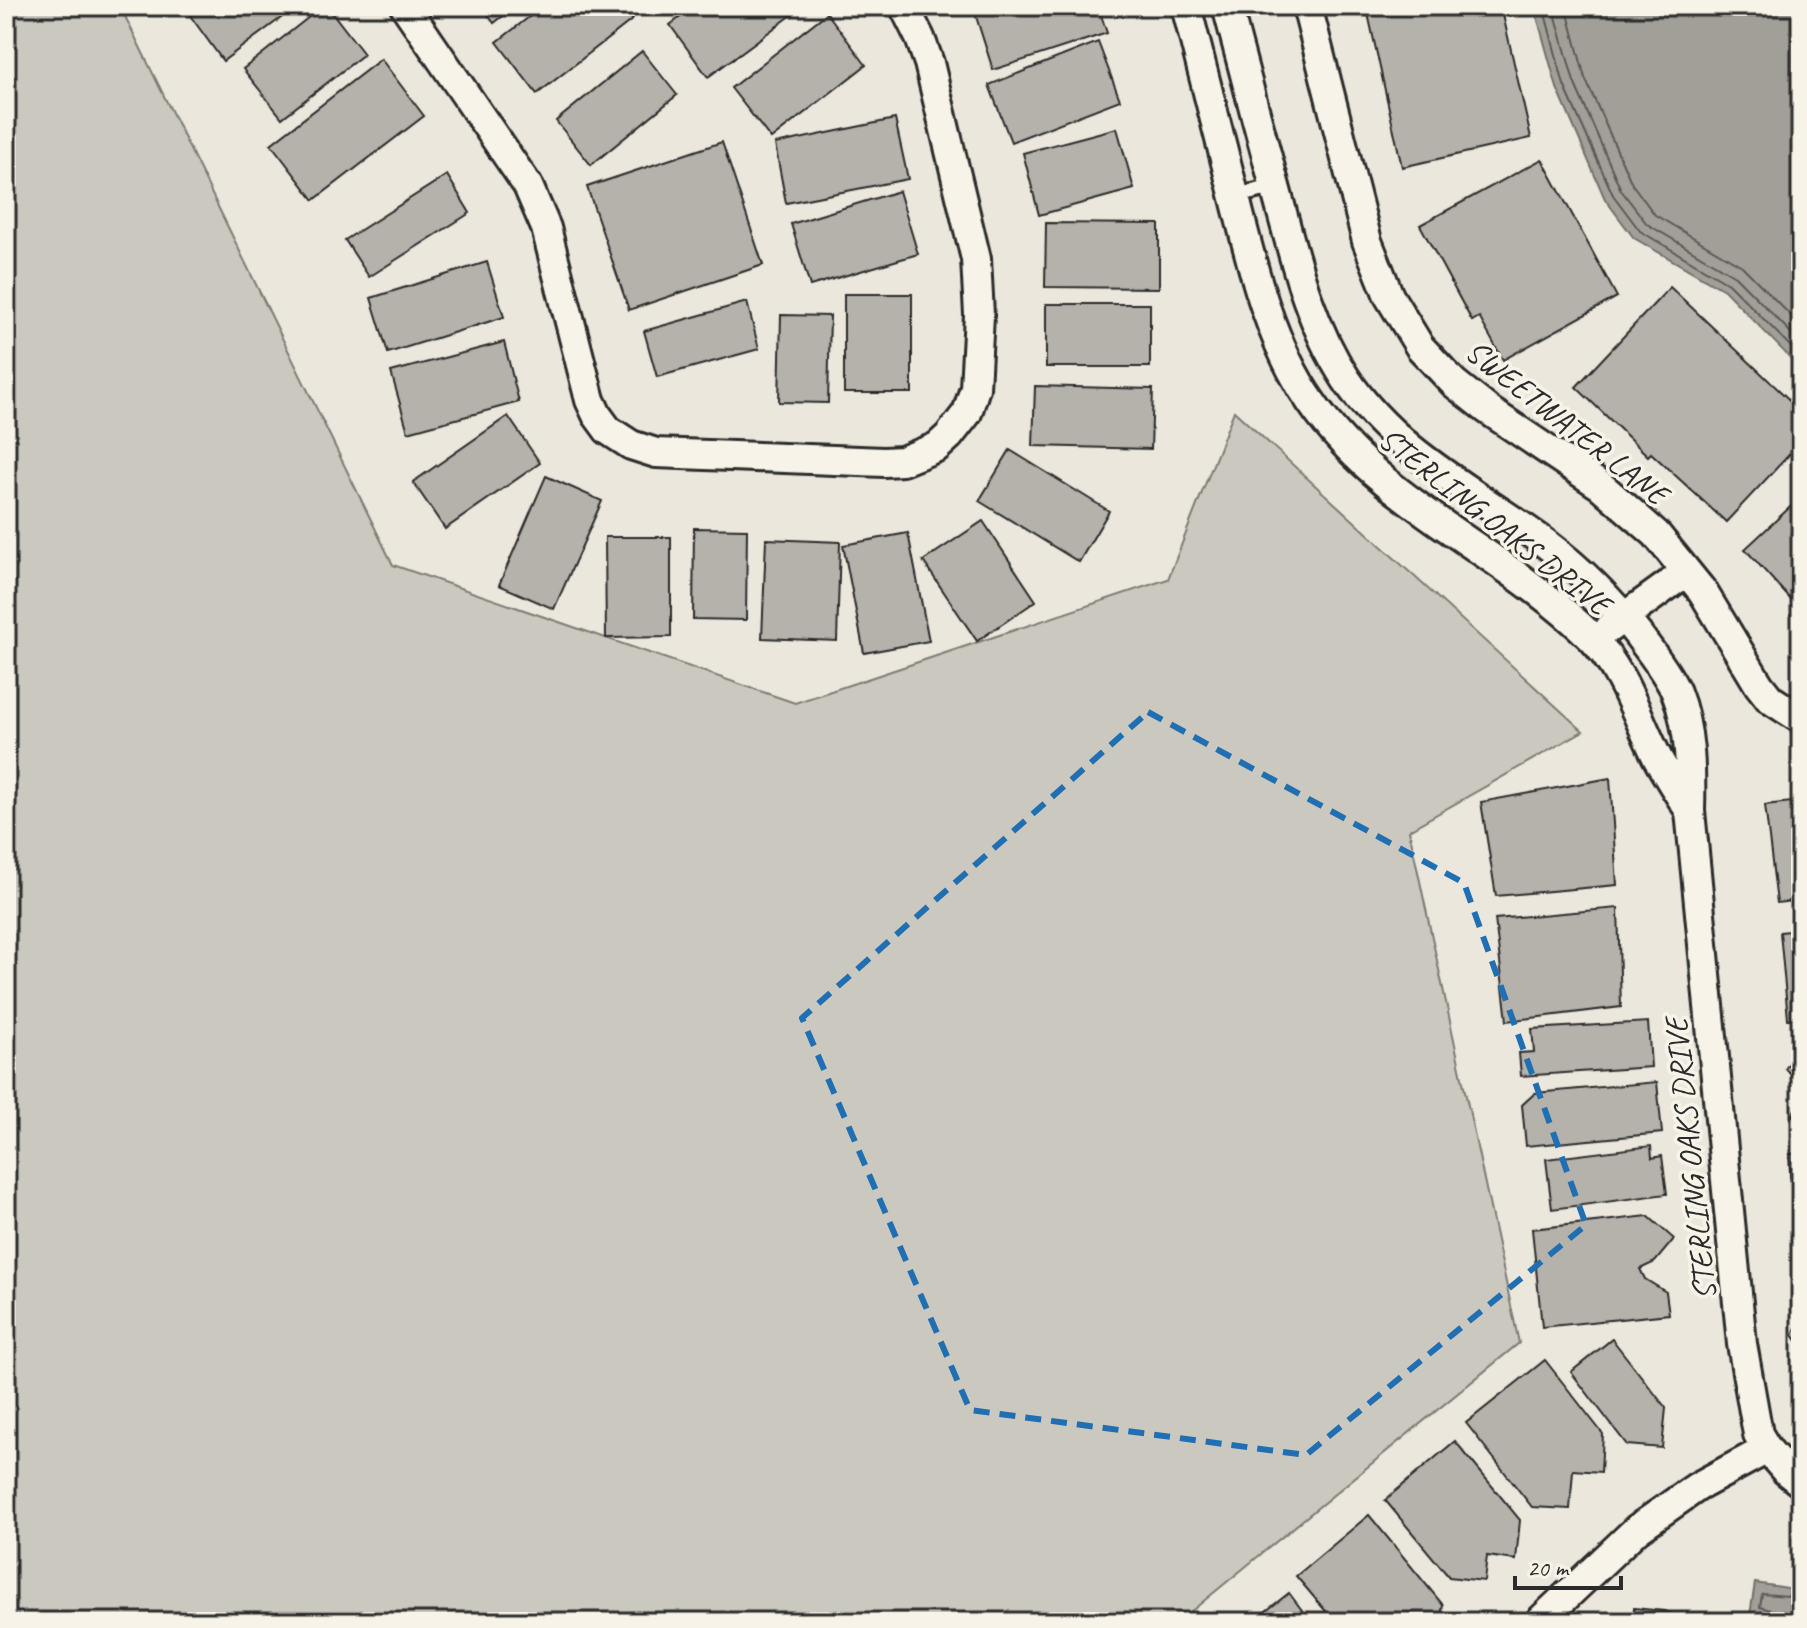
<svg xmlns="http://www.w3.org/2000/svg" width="1807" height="1628" font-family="Caveat,sans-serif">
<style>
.green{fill:#cbc8bf;stroke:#7b7a75;stroke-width:2}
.water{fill:#a29f98;stroke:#72716c;stroke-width:2}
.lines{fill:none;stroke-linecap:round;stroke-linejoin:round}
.shore{stroke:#5b5957;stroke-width:2}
.building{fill:#b5b2ab;stroke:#2b2b2b;stroke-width:2}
.service-casing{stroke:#2b2b2b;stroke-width:20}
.minor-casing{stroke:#2b2b2b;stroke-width:34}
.service{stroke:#f7f3e8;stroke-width:14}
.minor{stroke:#f7f3e8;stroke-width:28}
.marked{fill:none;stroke:#1f6fb2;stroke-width:6;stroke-dasharray:16 10;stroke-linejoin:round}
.labels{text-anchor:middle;stroke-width:7;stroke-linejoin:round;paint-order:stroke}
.street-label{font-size:32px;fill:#2b2b2b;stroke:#f7f3e8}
</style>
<rect width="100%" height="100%" fill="#ebe7dd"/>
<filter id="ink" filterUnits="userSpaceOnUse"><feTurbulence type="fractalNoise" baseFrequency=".0125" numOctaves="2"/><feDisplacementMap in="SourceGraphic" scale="16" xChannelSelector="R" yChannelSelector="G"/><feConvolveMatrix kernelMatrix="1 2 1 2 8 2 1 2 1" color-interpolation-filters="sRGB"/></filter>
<g filter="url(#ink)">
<path class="green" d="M6,6H120L393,565L795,703L1168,579L1234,411L1583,731L1409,830L1519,1343L1178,1622H6Z"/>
<g class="water">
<path d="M1534,6H1801V369L1724,290L1634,238L1605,199L1557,88Z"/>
<path d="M1755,1583L1801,1590V1622L1750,1615Z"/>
</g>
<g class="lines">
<g class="shore">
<path d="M1543,6L1564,85L1613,195L1640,231L1728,283L1801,357"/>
<path d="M1553,6L1574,82L1621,190L1647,224L1735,276L1801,343"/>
<path d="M1566,6L1585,78L1632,184L1655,215L1742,266L1801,326"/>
<path d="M1782,1622L1778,1612L1760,1607L1762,1594L1801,1597"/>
</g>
</g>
<g class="building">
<path d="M200,6H297L223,61L189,14Z"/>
<path d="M323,6H327L364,54L282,118L243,69Z"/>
<path d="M481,6H516L494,23Z"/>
<path d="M543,6H623L633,19L537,94L497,42Z"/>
<path d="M695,6H804L708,77L670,25Z"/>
<path d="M1098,6L1107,33L993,70L973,7Z"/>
<path d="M1363,6H1501L1531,138L1402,167L1367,9L1364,10Z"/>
<path d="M827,13L866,65L771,139L731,88Z"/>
<path d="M1098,42L1120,100L1011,142L989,85Z"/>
<path d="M642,51L677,95L591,165L556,121Z"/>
<path d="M381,59L424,116L314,200L271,144Z"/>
<path d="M895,119L908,179L786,203L775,144Z"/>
<path d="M1117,128L1134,189L1039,215L1023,153Z"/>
<path d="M722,142L763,265L629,310L587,187Z"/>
<path d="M1542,159L1617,297L1503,360L1479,317L1472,321L1420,225Z"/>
<path d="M447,175L470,213L369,277L345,240Z"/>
<path d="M899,191L918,254L810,286L791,224Z"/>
<path d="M1046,223L1159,224V288L1045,287Z"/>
<path d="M487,262L504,317L388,353L371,298Z"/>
<path d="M1670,287L1801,411V442L1726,522L1651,453L1648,456L1576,387Z"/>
<rect x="844" y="294" width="68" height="99"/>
<path d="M747,302L759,349L657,377L644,331Z"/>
<rect x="1046" y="304" width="104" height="63"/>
<path d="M781,315L830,316L828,403L779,402Z"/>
<path d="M504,342L519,402L408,432L391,372Z"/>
<path d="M1035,386L1153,389L1151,449L1033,446Z"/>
<path d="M508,416L540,463L445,529L413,482Z"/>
<path d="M1010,450L1109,511L1079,562L979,501Z"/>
<path d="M546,476L602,501L554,609L499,585Z"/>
<path d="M1801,497V611L1745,549Z"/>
<path d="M983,521L1036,601L977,641L923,561Z"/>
<path d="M694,528L747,529L746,620L693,619Z"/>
<path d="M908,533L929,641L864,653L843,545Z"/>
<path d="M605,537H671V637L606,638Z"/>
<path d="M766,539L840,542L837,641L762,638Z"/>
<path d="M1610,778L1617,885L1496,896L1481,802Z"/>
<path d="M1801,801V900L1777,903L1765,805Z"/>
<path d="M1618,908L1621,1007L1507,1021L1495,919Z"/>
<path d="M1801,930V1018L1788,1019L1780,932Z"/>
<path d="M1648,1022L1651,1067L1521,1076L1519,1053L1534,1052L1532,1029Z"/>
<path d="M1801,1047V1082L1785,1069Z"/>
<path d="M1657,1082L1662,1133L1526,1146L1522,1105L1535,1093Z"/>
<path d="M1801,1098V1125L1792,1115Z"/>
<path d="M1651,1146L1652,1158L1662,1156L1667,1194L1552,1209L1546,1159Z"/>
<path d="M1801,1153V1246L1794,1240L1789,1154Z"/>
<path d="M1648,1216L1674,1239L1655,1262L1640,1269L1645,1279L1666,1292L1669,1314L1542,1327L1532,1229Z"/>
<path d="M1801,1315V1346L1793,1335Z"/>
<path d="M1612,1339L1666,1408L1662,1448L1627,1445L1571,1372Z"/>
<path d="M1545,1360L1603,1434L1601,1472L1573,1470L1570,1509L1532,1507L1466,1423Z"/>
<path d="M1455,1441L1520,1520L1516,1560L1487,1556L1484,1581L1449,1577L1385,1500Z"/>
<path d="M1369,1515L1443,1605L1440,1622H1335L1296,1576Z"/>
<path d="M1289,1593L1311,1622H1252Z"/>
<path d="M1634,1608L1664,1611L1675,1615L1681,1622H1633Z"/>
</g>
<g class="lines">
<g class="service-casing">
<path id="service" d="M1235,196L1274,187"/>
</g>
<g class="minor-casing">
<g id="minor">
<path d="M405,6L528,186L546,228L590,400L597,415L608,430L631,445L656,453L884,462L902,461L937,447L949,436L967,413L975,388L979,315L976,259L929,63L920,38L904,6"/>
<path d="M1186,6C1202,69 1218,131 1234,194C1252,265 1269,341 1311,402C1382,506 1505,551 1592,638C1625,673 1637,718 1658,759C1668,777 1679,794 1690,811C1691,770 1691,730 1676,692C1667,672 1652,654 1639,636C1612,601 1581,570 1545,543C1476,492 1395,453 1346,379C1311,326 1296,265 1280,205C1262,139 1244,72 1227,6"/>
<path d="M1307,6L1367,241L1389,296L1420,347L1454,383L1488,410L1601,486L1656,534L1703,592L1759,685L1770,699L1801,719"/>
<path d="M1609,628L1686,572"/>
<path d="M1690,811L1742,1344L1758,1434L1767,1449"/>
<path d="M1539,1622L1637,1529L1697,1487L1767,1449L1785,1470L1801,1483"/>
</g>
</g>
<use href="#service" class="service"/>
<use href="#minor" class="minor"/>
</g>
</g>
<path class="marked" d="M1148,712L1464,883L1586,1225L1306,1455L970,1410L802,1018Z"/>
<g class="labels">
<g class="street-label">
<text transform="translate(1567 422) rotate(38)" y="11">SWEETWATER LANE</text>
<text transform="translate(1495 521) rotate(38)" y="11">STERLING OAKS DRIVE</text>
<text transform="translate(1690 1159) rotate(-96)" y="11">STERLING OAKS DRIVE</text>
</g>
</g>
<rect width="1807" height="1628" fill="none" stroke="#f7f3e8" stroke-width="32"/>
<rect x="16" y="16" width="1775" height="1596" fill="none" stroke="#2b2b2b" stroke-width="3" filter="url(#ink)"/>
<path d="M1515 1576v12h106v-12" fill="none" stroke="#2b2b2b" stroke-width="4"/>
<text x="1527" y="1576" font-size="24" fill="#2b2b2b" stroke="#f7f3e8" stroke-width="6" paint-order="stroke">20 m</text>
</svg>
